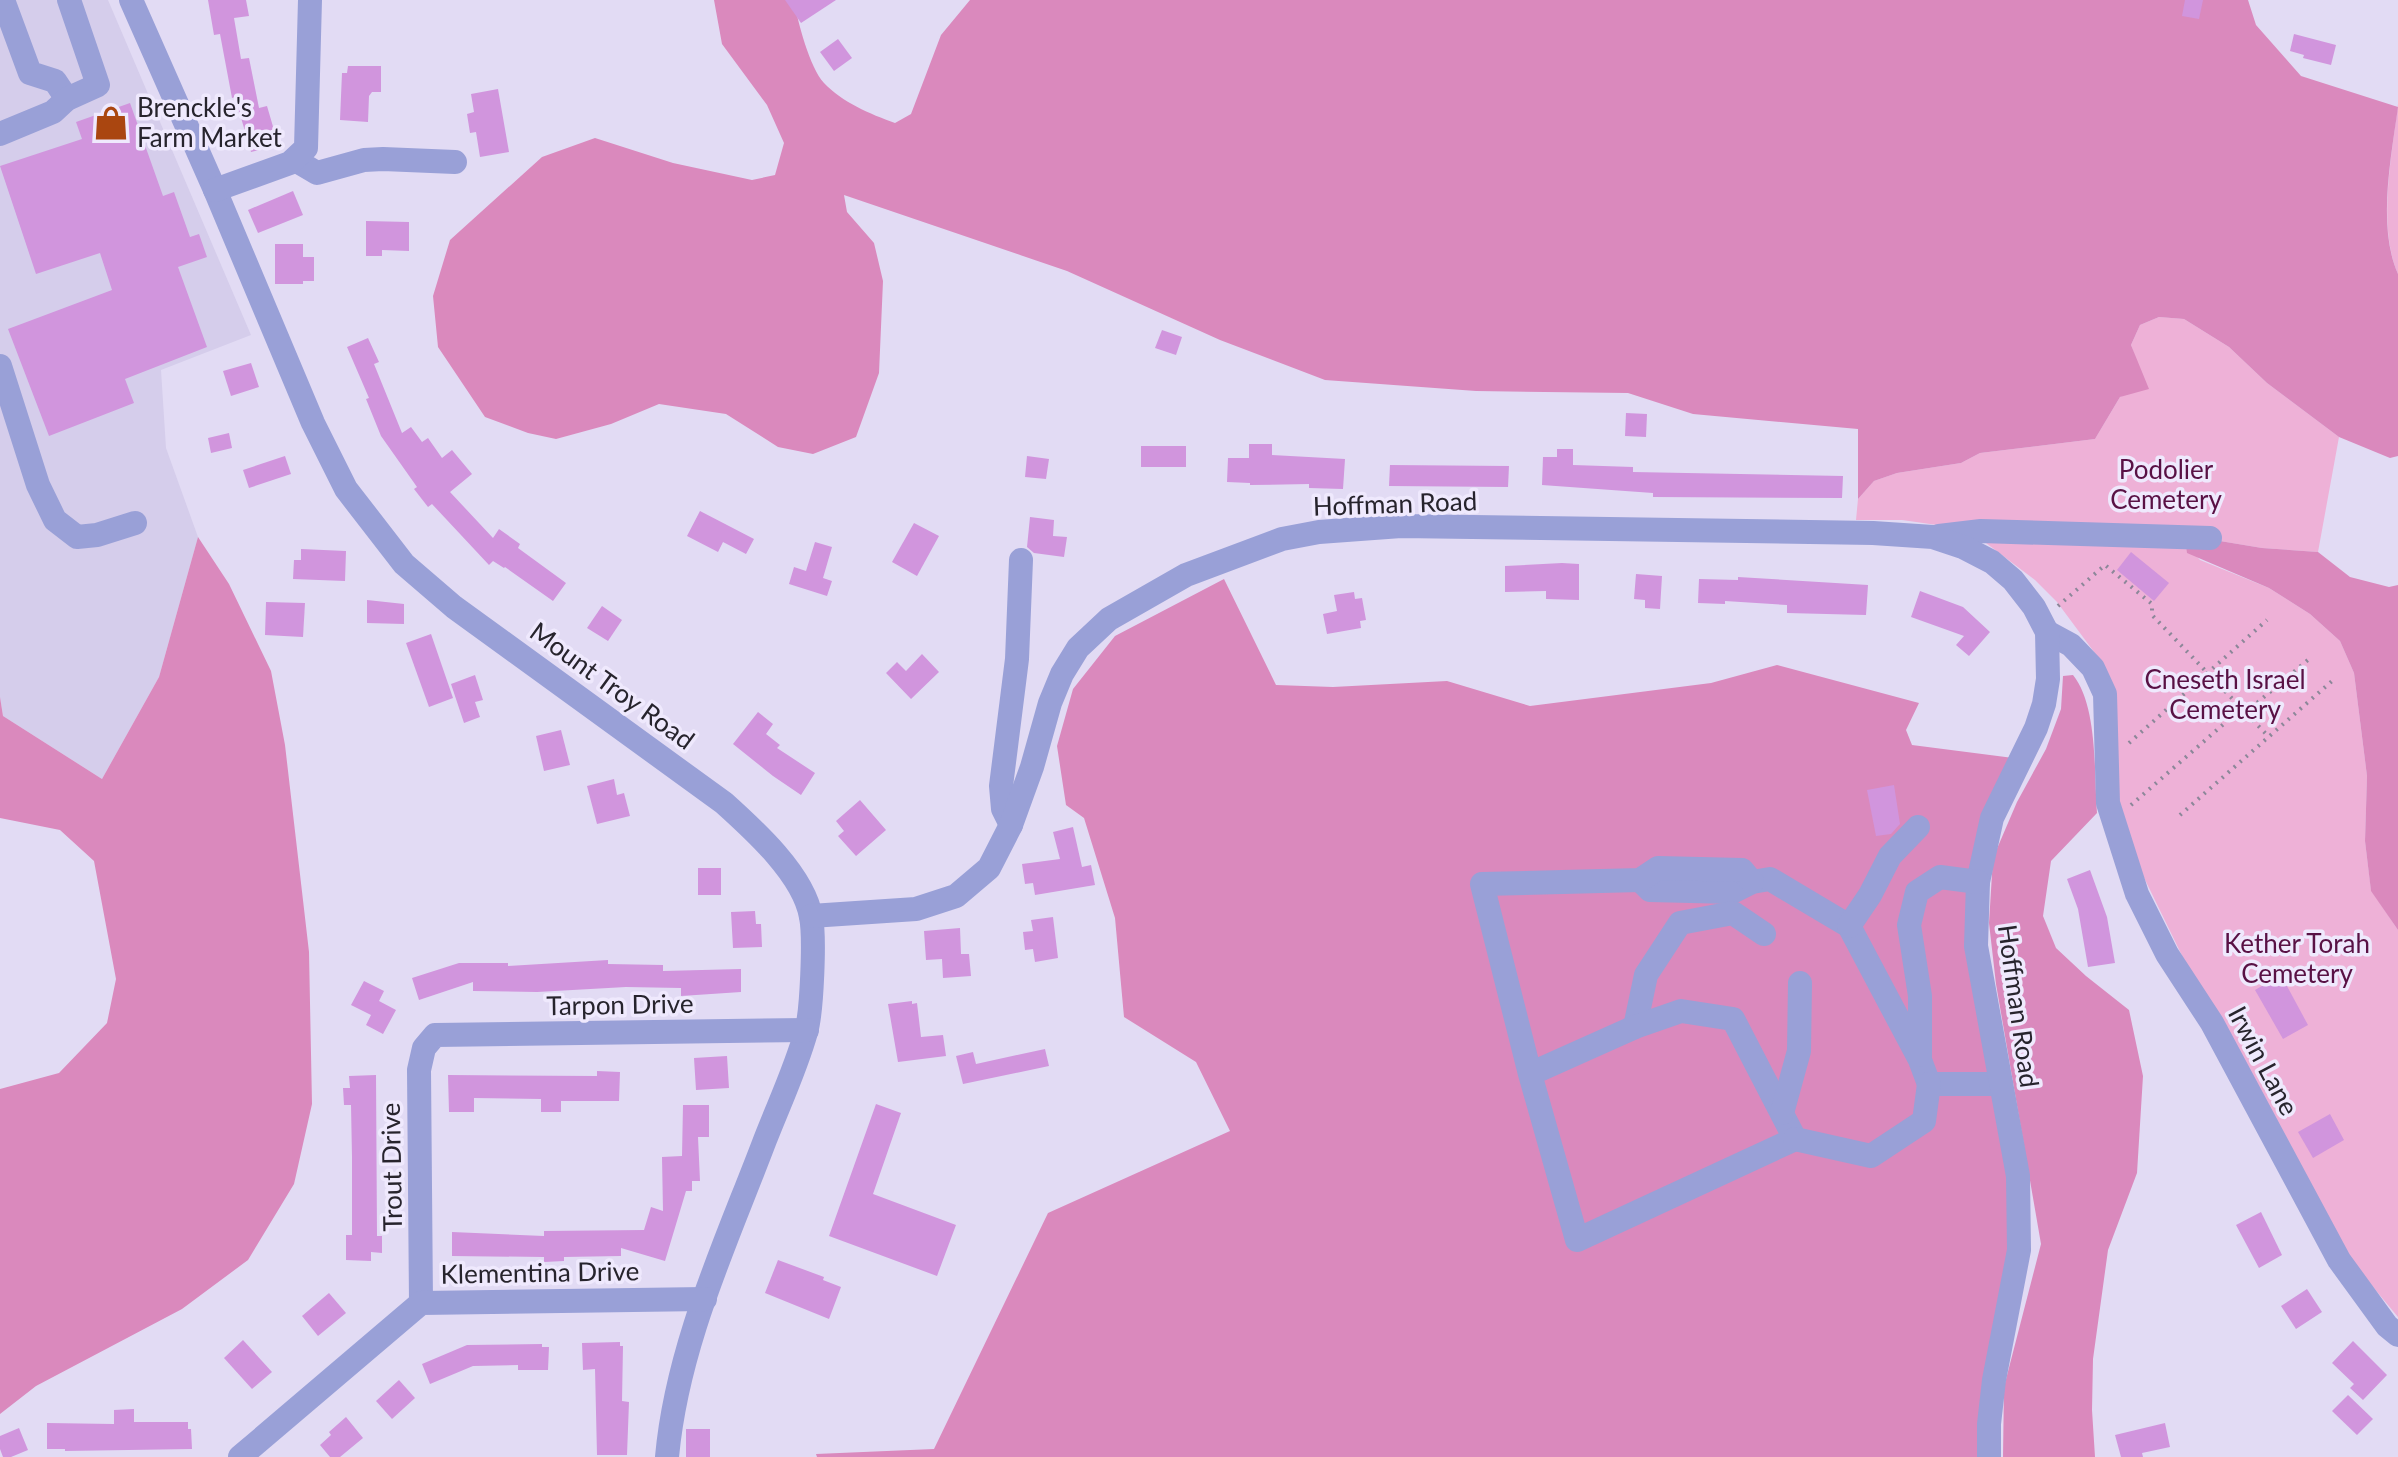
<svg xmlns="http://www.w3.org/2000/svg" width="2398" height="1457" font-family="Lato,sans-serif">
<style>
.built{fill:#d5cdeb}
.green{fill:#eeb1d7}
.forest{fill:#da89bd}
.building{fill:#d195dd}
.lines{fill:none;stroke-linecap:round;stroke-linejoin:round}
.path{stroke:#8c8799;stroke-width:4;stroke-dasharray:2 6;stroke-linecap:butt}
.minor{stroke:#99a0d7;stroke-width:24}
.labels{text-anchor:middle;stroke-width:7;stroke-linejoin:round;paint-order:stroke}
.poi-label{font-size:26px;fill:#27242d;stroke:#efe9fd;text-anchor:start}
.park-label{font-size:26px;fill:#591145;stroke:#efe9fd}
.street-label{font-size:26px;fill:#27242d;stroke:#efe9fd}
</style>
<rect width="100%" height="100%" fill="#e2dbf4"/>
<path class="built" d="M0,0H108L251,335L161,370L166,448L198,537L159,677L102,779L3,716L0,697Z"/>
<g class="green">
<path d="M2398,104V274C2377,226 2392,155 2398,104Z"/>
<path d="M2159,317L2184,319L2229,347L2267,383L2339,437L2318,552L2262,548L2214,540L1937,525L1902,520H1856L1858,499L1874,481L1897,473L1961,463L1980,453L2095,439L2120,397L2145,384L2131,345L2140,325Z"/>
<path d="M1982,540L2186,545L2200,560L2269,588L2310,614L2340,641L2354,673L2367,776L2365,841L2371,890L2398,930V1317L2353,1263L2190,972L2132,853L2116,805L2103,664L2057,602L2035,580Z"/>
</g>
<g class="forest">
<path d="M714,0H794C797,20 810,68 824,83C842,102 870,114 895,123L911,114L941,35L970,0H2248L2256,25L2301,76L2398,107C2391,158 2377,227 2398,274V456L2390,458L2339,437L2267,383L2229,347L2184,319L2159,317L2140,325L2131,345L2149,389L2120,397L2095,439L1980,453L1961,463L1897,473L1874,481L1858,499V429L1693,414L1628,393L1476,391L1325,380L1220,340L1067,271L844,195L847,212L874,243L883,281L879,373L856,437L813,454L778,447L726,414L659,404L611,424L556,439L528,433L485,417L438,347L433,296L450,240L542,157L595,138L673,163L752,180L775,175L784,143L767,105L722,44Z"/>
<path d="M198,537L229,584L271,671L285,745L309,952L312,1104L294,1184L248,1260L182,1309L36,1386L0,1414V1089L59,1073L107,1023L116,979L94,861L60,830L0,818V697L3,716L102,779L159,677Z"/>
<path d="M2214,540L2262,548L2318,552L2350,577L2389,587L2398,585V930L2371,891L2365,841L2367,776L2354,673L2340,641L2310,614L2269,588L2187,553L2186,545Z"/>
<path d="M1224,579L1276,685L1333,687L1447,681L1530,706L1711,683L1777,665L1919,703L1906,730L1912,745L2021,759L1978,882L2018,1176L1989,1457H817L816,1454L934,1449L1048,1213L1230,1131L1196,1062L1124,1017L1115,918L1084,818L1066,805L1057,746L1073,689L1115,636Z"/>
<path d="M2073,675C2098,706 2094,774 2097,813L2051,861L2043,916L2056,948L2086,976L2129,1010L2143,1076L2137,1173L2108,1250L2093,1359L2092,1410L2095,1457H2003L2004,1387L2041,1244L1996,984L1989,923L1993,858L2017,802L2046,749L2061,709L2063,676Z"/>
</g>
<g class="building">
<path d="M208,0H246L249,16L234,18L241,59L249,58L259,108L267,106L274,130L267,132L272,147L251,152L235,97L232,98L220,34L214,35Z"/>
<path d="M785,0H836L801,23Z"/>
<path d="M2185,0H2203L2199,19L2182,16Z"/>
<path d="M2294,34L2336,45L2331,65L2303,58L2304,55L2290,51Z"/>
<path d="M838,39L852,58L834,71L820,52Z"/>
<path d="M348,66H381V92H372L369,96L368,122L340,120L342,73H347Z"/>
<path d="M498,89L509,152L480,157L476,132L470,133L467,114L474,112L471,94Z"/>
<path d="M130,103L163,196L174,192L190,237L199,234L207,257L178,267L207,347L125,379L134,403L49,436L8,329L112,290L100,253L36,274L0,166L82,139L76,122Z"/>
<path d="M293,191L303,215L258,233L248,210Z"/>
<path d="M366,221L409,222V251L382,250V256H366Z"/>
<path d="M275,244H303V257H314V281H303V284H275Z"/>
<path d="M1162,330L1182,337L1176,355L1155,348Z"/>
<path d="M368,338L379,362L374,364L402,433L411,427L422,442L428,438L442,458L452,450L472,474L450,492L493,538L499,529L520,544L518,548L566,583L553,601L505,567L504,568L493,561L489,565L432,504L428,507L414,489L417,487L381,436L366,399L369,398L347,347Z"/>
<path d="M251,363L259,387L231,396L223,371Z"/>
<path d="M1626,413L1647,414L1646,437L1625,436Z"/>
<path d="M229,433L232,448L211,453L208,438Z"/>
<path d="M1249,444H1272V455L1345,459L1343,489L1309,488V484L1250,485V483L1227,482L1228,458H1249Z"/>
<rect x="1141" y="446" width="45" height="21"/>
<path d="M1557,449H1573V465L1633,467V472L1843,476L1842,498L1653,497V493L1542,485L1543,457H1557Z"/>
<path d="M285,456L291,474L249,488L243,470Z"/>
<path d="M1027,456L1049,459L1046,479L1025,477Z"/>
<path d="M1390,465L1509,466L1508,487L1389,486Z"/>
<path d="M700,511L754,539L746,554L723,542L718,552L687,536Z"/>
<path d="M1030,517L1054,520L1053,536L1067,537L1064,557L1034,553L1027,547Z"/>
<path d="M914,523L939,536L917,576L892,562Z"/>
<path d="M815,542L832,547L823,578L832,581L827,596L789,584L794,567L806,571Z"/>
<path d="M301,549L346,551L345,581L293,579L294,560H301Z"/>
<path d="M2131,552L2169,583L2154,601L2117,570Z"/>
<path d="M1562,563L1579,564V600L1546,599V591L1505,592V566Z"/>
<path d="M1636,574L1662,576L1660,609L1645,608V600L1634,599Z"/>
<path d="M1738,577L1868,585L1866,615L1787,613V605L1725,601V604L1698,603L1699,579L1738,580Z"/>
<path d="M1920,591L1963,607L1990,632L1969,656L1956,645L1964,636L1911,617Z"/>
<path d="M1354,592L1355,599L1362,598L1366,620L1360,621L1361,628L1327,634L1323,614L1337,611L1334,595Z"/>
<path d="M367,600L404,604V624L367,623Z"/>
<path d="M266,602L305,603L303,637L265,635Z"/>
<path d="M602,606L622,620L608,641L587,628Z"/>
<path d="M431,634L453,698L429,707L406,643Z"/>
<path d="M922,654L939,672L911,699L886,673L897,662L906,671Z"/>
<path d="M475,675L483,700L475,702L480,717L464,723L451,684Z"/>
<path d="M758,712L773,724L766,734L780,745L777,748L815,773L801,795L773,776L733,744Z"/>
<path d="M561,730L570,765L544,771L536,736Z"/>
<path d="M614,779L617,795L624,793L630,816L597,824L587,786Z"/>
<path d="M1894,785L1900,824L1891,834L1876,836L1867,790Z"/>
<path d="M860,800L886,830L856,856L838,836L844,831L836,821Z"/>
<path d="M1073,827L1082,867L1091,865L1095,885L1035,895L1033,883L1025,884L1022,864L1060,859L1053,832Z"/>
<rect x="698" y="868" width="23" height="27"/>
<path d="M2090,870L2107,917L2115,963L2088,967L2078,909L2067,879Z"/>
<path d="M755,911L756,924H761L762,947L733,948L731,912Z"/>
<path d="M1053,917L1058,958L1035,962L1033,949L1025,950L1023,932L1033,931L1031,920Z"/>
<path d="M960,928L961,954H969L971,976L943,978L942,959L926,960L924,931Z"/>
<path d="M608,960V964L663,965V971L741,969V992L681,996V988L626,987L537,992L473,991V982L419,1000L412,978L459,963H508V966Z"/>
<path d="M2281,975L2308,1025L2283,1039L2255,990Z"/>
<path d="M364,981L384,991L379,1001L396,1010L383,1034L366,1025L371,1015L351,1005Z"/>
<path d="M912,1001V1004L917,1003L921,1037L943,1035L946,1056L898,1062L888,1004Z"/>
<path d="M1045,1049L1049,1066L963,1084L956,1056L973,1052L976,1064Z"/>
<path d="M727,1056L729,1088L696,1090L694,1058Z"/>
<path d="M597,1071L620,1072L619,1101H561V1112H541V1099L474,1098V1112H449L448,1075L597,1076Z"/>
<path d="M376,1075L377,1236H382V1253L371,1252V1261L346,1260V1235H352V1157L351,1105H344L343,1088H350L349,1076Z"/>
<path d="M876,1104L901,1113L873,1194L956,1225L937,1276L829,1236Z"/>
<path d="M683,1105H709V1137H698L700,1181H692V1191H686L665,1261L621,1248V1256L564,1257V1261L544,1262V1257L452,1256V1232L544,1236V1231L644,1230L651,1207L663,1211L662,1157L682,1156Z"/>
<path d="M2330,1114L2344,1140L2313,1158L2298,1132Z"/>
<path d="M2261,1212L2282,1255L2259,1268L2236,1225Z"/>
<path d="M778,1260L824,1277L823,1280L841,1287L829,1319L765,1293Z"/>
<path d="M2307,1289L2322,1312L2296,1329L2281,1306Z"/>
<path d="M329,1293L346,1313L318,1336L302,1316Z"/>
<path d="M243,1340L272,1372L252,1389L224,1358Z"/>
<path d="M2353,1341L2387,1375L2363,1400L2350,1388L2354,1384L2332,1363Z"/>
<path d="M620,1342V1346H623L622,1401L629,1402L627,1455H597L595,1369L583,1370L582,1343Z"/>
<path d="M542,1344V1347H549L548,1370H518V1365L473,1366L430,1384L422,1364L467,1345Z"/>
<path d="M399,1380L415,1398L392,1419L376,1401Z"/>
<path d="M2348,1395L2373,1419L2357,1435L2332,1411Z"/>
<path d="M134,1409V1422H188V1429H191L192,1449L65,1451V1449H47V1423L114,1424V1410Z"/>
<path d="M346,1417L363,1438L340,1457H330L320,1445L331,1435L329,1432Z"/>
<path d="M2165,1423L2170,1447L2142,1453L2143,1457H2121L2115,1435Z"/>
<path d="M19,1428L28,1450L11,1457H3L0,1449V1436Z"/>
<rect x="686" y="1429" width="24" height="28"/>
</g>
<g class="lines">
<g class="path">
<path d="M2058,606L2105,565L2152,604V615L2269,737"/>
<path d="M2245,713L2309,659"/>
<path d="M2129,743L2267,620"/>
<path d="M2131,805L2241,709"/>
<path d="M2180,815L2332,681"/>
</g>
<g class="minor">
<path d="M3,0L30,73L55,81L67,99"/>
<path d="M131,0L215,190L313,423L346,489L404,564L454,607L724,803C754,830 804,875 811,917C815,937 812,1012 806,1032C796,1068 779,1104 765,1140C726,1243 677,1346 667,1457"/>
<path d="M0,134L53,112L67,99L98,85L69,0"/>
<path d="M295,160L317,173L364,160L383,159L455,162"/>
<path d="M215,190L290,163L306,148L310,0"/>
<path d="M0,366L38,485L55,520L77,537L97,535L135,523"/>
<path d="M1939,536L1981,531L2210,538"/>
<path d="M2047,632L2071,645L2093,668L2105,694L2108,803L2137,894L2167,954L2212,1023L2339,1260L2387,1326L2398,1335"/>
<path d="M1011,825L1003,809L1001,786L1017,659L1021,560"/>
<path d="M1640,880L1650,890L1732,892L1752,882L1770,879L1849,926L1920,1060L1929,1084H2001"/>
<path d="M811,916L916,909L956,896L989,868L1011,825L1032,767L1050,703L1062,674L1078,648L1109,619L1186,575L1282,539L1319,532L1401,526L1873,533L1933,537L1963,547L1992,562L2013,580L2034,607L2047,632L2048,679L2044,704L2036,728L1992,818L1978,882L1976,946L2018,1176L2019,1250L1994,1380L1989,1424V1457"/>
<path d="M1849,926L1870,895L1890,856L1918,827"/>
<path d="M1635,1027L1646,975L1680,923L1733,913L1764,934"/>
<path d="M1920,1055V996L1909,925L1917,892L1940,877L1978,882"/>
<path d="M1530,1074L1635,1027L1681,1011L1733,1019L1795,1139L1577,1240L1530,1074L1482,884L1640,880L1658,868L1742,870L1752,882"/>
<path d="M1782,1113L1799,1051L1800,983"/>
<path d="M1795,1139L1871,1156L1924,1121L1929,1084"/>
<path d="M421,1303L419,1070L424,1048L435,1035L807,1030"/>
<path d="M240,1457L421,1303L705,1299"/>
</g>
</g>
<defs>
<g id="shop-bare" transform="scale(2.76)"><path d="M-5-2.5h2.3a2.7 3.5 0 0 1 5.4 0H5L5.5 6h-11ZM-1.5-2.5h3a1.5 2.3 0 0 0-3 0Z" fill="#aa4610" stroke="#efe9fd" stroke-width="2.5" paint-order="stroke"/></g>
</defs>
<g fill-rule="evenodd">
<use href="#shop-bare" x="111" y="123"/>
</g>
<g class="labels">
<g class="poi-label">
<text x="137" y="117">Brenckle's<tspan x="137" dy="30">Farm Market</tspan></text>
</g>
<g class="park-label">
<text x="2166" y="479">Podolier<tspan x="2166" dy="30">Cemetery</tspan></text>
<text x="2225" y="689">Cneseth Israel<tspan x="2225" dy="30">Cemetery</tspan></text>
<text x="2297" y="953">Kether Torah<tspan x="2297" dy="30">Cemetery</tspan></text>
</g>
<g class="street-label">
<text transform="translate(1395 504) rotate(-2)" y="9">Hoffman Road</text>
<text transform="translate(612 686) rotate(36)" y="9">Mount Troy Road</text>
<text transform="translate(620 1005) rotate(-1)" y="9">Tarpon Drive</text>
<text transform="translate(2018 1006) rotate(82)" y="9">Hoffman Road</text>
<text transform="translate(2263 1061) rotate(62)" y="9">Irwin Lane</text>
<text transform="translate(392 1167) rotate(-91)" y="9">Trout Drive</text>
<text transform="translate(540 1273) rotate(-1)" y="9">Klementina Drive</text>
</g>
</g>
</svg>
